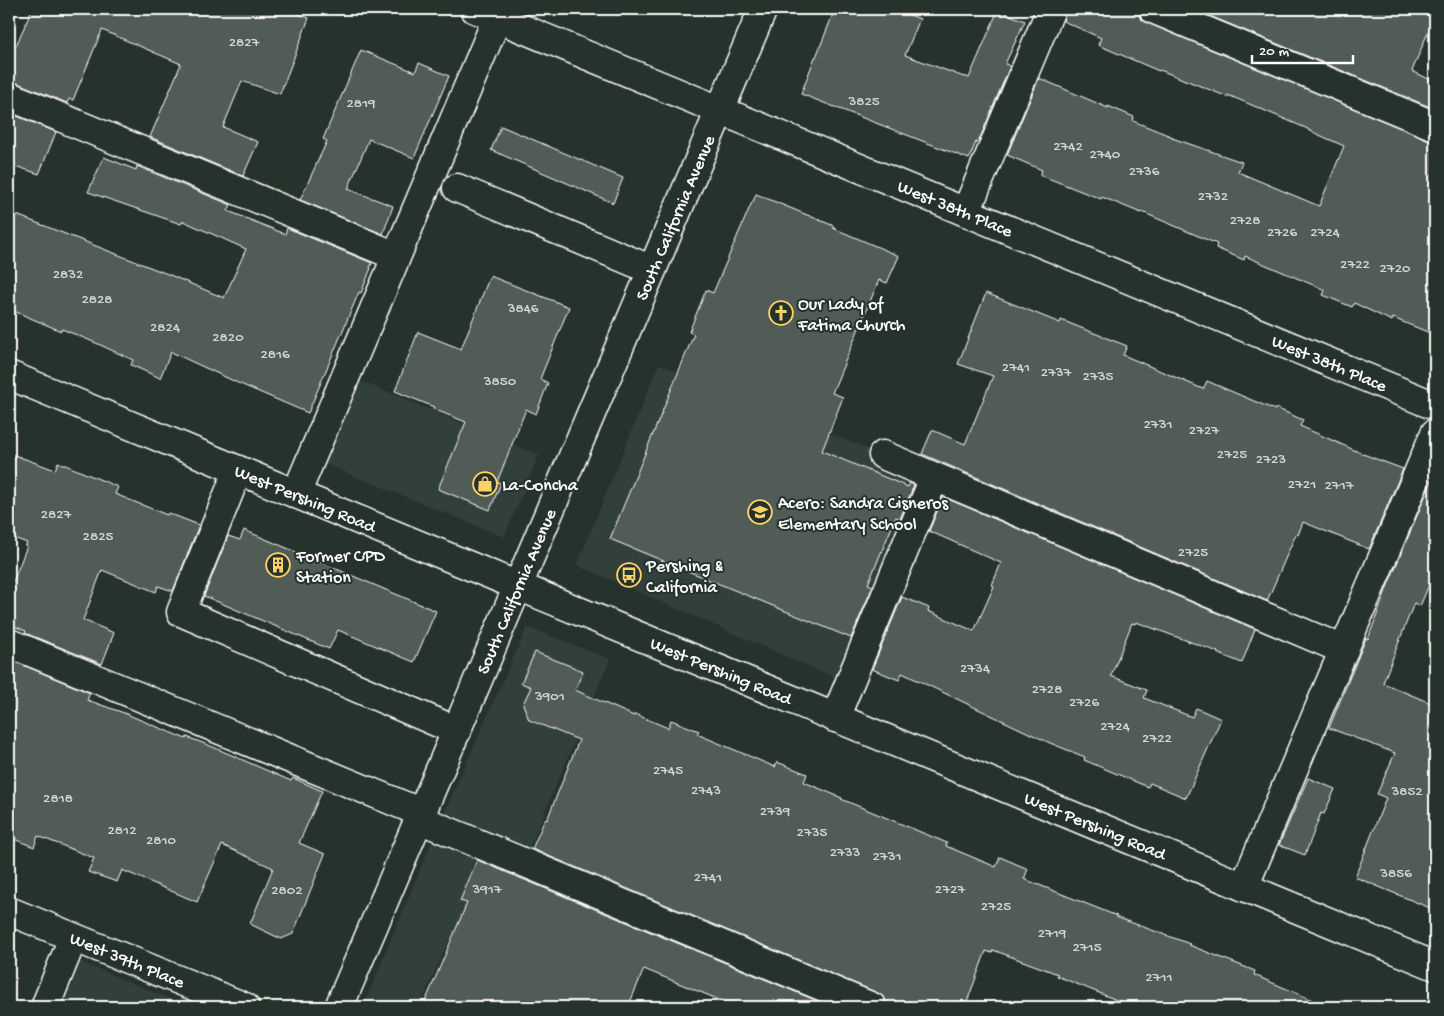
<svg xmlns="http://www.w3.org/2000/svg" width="1444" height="1016" font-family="'Gochi Hand',sans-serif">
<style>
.built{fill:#333f3a}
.building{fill:#515c57;stroke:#fff}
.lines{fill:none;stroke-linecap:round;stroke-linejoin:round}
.minor-casing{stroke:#fff;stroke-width:31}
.major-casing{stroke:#fff;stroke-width:31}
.minor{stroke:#26332d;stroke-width:28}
.major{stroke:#26332d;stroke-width:28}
.labels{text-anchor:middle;stroke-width:4;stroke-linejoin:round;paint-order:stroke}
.number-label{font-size:15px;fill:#d4d6d5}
.street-label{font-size:18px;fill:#fff;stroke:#26332d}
.poi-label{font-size:18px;fill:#fff;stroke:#26332d;text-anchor:start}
</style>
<rect width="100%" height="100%" fill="#26332d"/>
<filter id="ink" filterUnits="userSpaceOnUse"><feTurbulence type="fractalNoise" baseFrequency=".02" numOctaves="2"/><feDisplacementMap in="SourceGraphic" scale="10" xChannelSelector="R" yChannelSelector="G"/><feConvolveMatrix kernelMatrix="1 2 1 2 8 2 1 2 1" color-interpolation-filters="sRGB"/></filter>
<g filter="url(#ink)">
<g class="built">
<path d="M659,364L883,455L934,478L849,684L577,565Z"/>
<path d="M346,375L539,455L504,537L311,458Z"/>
<path d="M527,627L610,659L523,862L486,953L451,936L419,1007H363L438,827Z"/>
<path d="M66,956L190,1007H45Z"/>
</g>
<g class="building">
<path d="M32,9H286L309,18L280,94L242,81L223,127L258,142L243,176L150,137L181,64L102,30L73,100L69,99L67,103L15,82L9,81V43L16,46Z"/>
<path d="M835,9H896L920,19L905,55L964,77V76L969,78L998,10L1025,21L1005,64L1010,66L978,143L976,142L969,159L801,94L815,57H816Z"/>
<path d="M1066,9H1138L1140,18L1147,23L1429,140L1435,141V335L1393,318L1392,321L1354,303L1352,307L1323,295L1325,290L1245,256L1244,260L1216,248L1217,244L1142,212L1141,213L1102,197L1101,199L1040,175L1042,170L1007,155L1039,78L1108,108V106L1134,117L1133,121L1173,137L1172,138L1242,162L1238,172L1319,206L1344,146L1308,130V129L1228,95V97L1160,70L1159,71L1098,45L1101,38L1063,21Z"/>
<path d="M1193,9H1435V15L1412,71L1435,82V109Z"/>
<path d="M361,50L415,72L419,63L449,76L414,158L369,139L348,189L393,206L383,234L300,200L327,141L323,139Z"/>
<path d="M9,113L56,132L39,174L9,164Z"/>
<path d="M501,126L623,178L613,203L491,150Z"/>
<path d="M104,157L136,170L137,166L231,205L228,211L285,234L287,228L372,263L370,268H371L361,293L359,292L308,413L238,383L171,352L160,378L131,365L133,360L96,343L62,329L61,331L9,309V212L170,275L224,298L246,249L183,221L181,224L88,192Z"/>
<path d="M756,194L834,226L833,228L899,256L887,283L879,280L832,393L843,397L822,451L908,487L910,483L914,485L900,519L896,517L868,584L873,586L851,638L610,539L694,334L689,332L706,290L713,293L752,202H753Z"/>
<path d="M490,276L569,307L540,379L548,383L536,414L526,409L497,482L501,483L490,510L438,489L466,422L433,409L434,407L395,391L418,332L461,349Z"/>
<path d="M986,293L1060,323L1061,320L1127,346L1123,355L1203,389L1207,381L1275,410L1276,408L1303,420L1300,426L1363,454L1403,469L1369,549L1303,522L1298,535L1296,534L1267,601L922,454L932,430L965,444L993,376L958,364Z"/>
<path d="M9,453L55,470L58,462L118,487L115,494L167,515L168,513L199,525L173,591L158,586L156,592L102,570L83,620L114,633L102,664L25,633L26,631L9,624V592L27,546H25L27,543L9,536Z"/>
<path d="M1432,480L1435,482V571L1420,606L1414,603L1383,683L1435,705V910L1355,877L1386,798L1377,794L1395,753L1329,728L1366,638L1368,639L1388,585Z"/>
<path d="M943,497L1255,629L1242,663L1217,653L1218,652L1136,622L1135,624L1132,623L1111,676L1147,690L1144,698L1192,717L1196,708L1221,719L1186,798L1150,783L1148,787L1084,760L1085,757L1050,743L902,673L899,680L872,669L902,597L929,608L928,611L974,631L994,586L992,585L1001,563L929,531Z"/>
<path d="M244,530L436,611L414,662L338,630L329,649L204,596L228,536L240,540Z"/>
<path d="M535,652L583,671L575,690L634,716L635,714L668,728L671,720L699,731L697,734L775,767L777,762L807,774L804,782L842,798L841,799L947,843L946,846L996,867L1000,857L1028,869L1024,879L1117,916L1116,917L1190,944L1189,945L1255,971L1254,975L1329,1007H1134L1057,976L1058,974L993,950L992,953L986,951L965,1007H887L885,998L878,993L532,849L545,819L547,820L579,740L529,720L523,704L531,687L521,683Z"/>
<path d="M13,661L90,693L87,700L124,713L186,739L187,737L213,747L291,781L293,778L322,791L299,843L325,854L293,934L281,939L250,924L273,868L222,845L197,902L122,870L117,882L88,872L94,858L38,836L34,847L9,837V670Z"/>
<path d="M1308,778L1335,789L1324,814L1321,813L1305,855L1279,845Z"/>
<path d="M477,860L520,878L832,1007H737L644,969L628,1007H423L467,903L460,901Z"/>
</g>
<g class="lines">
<g class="minor-casing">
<g id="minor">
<path id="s1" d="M475,9L1435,406"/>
<path d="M1153,9L1435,126"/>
<path d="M9,96L396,256"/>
<path d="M457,188L652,270"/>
<path d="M966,212L1051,9"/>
<path id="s2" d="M9,375L1435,966"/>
<path d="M883,455L1344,650"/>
<path d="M238,470L181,612L457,731"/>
<path d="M296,494L501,9"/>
<path d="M9,643L422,813"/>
<path d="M835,718L934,478"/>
<path d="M419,819L872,1007"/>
<path d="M1244,887L1435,433"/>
<path id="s3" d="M9,911L245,1007"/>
<path d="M45,1007L73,938"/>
</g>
</g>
<g class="major-casing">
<g id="major">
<path id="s4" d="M339,1007L763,9"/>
</g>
</g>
<use href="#minor" class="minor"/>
<use href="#major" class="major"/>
</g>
</g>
<defs>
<g id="church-ring" transform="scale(1.25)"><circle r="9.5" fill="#26332d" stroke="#ffd166" stroke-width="1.5"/><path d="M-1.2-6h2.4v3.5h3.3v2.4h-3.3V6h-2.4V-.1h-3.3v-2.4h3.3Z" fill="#ffd166"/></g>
<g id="shop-ring" transform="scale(1.25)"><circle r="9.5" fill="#26332d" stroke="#ffd166" stroke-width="1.5"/><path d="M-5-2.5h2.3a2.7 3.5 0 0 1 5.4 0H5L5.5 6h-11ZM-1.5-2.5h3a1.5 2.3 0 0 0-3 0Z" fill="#ffd166"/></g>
<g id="school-ring" transform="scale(1.25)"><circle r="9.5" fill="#26332d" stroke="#ffd166" stroke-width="1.5"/><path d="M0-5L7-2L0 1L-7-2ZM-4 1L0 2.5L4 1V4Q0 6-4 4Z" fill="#ffd166"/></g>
<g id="building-ring" transform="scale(1.25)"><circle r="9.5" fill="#26332d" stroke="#ffd166" stroke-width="1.5"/><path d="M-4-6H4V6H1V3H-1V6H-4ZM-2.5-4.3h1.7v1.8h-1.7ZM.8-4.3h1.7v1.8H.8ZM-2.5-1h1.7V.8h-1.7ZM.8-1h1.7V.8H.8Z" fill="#ffd166"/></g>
<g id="bus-ring" transform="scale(1.25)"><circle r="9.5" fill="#26332d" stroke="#ffd166" stroke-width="1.5"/><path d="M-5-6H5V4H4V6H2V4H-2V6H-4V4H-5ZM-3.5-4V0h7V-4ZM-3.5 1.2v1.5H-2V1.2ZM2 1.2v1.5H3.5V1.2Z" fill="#ffd166"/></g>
</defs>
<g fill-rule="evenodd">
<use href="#church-ring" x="781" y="313"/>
<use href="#shop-ring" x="485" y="484"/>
<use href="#school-ring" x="760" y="512"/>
<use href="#building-ring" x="278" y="565"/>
<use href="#bus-ring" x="629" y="575"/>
</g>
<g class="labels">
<g class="number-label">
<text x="244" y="46">2827</text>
<text x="864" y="105">3825</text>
<text x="361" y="107">2819</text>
<text x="1068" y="150">2742</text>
<text x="1105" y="158">2740</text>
<text x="1144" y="175">2736</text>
<text x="1213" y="200">2732</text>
<text x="1245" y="224">2728</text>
<text x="1282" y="236">2726</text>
<text x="1325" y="236">2724</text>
<text x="1355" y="268">2722</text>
<text x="1395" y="272">2720</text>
<text x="68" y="278">2832</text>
<text x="97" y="303">2828</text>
<text x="523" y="312">3846</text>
<text x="165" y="331">2824</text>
<text x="228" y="341">2820</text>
<text x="275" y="358">2816</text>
<text x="1016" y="371">2741</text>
<text x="1056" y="376">2737</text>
<text x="1098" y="380">2735</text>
<text x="500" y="385">3850</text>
<text x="1158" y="428">2731</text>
<text x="1204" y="434">2727</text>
<text x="1232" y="458">2725</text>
<text x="1271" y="463">2723</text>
<text x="1302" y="488">2721</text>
<text x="1339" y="489">2717</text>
<text x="56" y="518">2827</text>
<text x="98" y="540">2825</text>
<text x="1193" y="556">2725</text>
<text x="975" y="672">2734</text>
<text x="1047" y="693">2728</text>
<text x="550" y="700">3901</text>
<text x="1084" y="706">2726</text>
<text x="1115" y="730">2724</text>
<text x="1157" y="742">2722</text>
<text x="668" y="774">2745</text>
<text x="706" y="794">2743</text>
<text x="1407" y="795">3852</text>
<text x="58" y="802">2818</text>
<text x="775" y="815">2739</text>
<text x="122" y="834">2812</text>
<text x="812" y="836">2735</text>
<text x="161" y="844">2810</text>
<text x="845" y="856">2733</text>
<text x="887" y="860">2731</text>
<text x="1396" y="877">3856</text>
<text x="708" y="881">2741</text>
<text x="487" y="893">3917</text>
<text x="950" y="893">2727</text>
<text x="287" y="894">2802</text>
<text x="996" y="910">2725</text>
<text x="1052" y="937">2719</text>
<text x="1087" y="951">2715</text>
<text x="1159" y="981">2711</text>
</g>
<g class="street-label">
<text dy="6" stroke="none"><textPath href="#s1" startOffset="520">West 38th Place</textPath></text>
<text dy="6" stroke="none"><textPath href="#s4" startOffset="858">South California Avenue</textPath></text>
<text dy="6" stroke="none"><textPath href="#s1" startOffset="925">West 38th Place</textPath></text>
<text dy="6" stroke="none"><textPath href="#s2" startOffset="321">West Pershing Road</textPath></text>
<text dy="6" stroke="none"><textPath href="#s4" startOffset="452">South California Avenue</textPath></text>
<text dy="6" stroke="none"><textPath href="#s2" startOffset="771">West Pershing Road</textPath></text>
<text dy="6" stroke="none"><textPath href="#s2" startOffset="1176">West Pershing Road</textPath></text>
<text dy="6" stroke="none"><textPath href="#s3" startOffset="128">West 39th Place</textPath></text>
</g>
<g class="poi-label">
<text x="798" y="309">Our Lady of<tspan x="798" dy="21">Fatima Church</tspan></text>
<text x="502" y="490">La-Concha</text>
<text x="778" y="508">Acero: Sandra Cisneros<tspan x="778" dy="21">Elementary School</tspan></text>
<text x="296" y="561">Former CPD<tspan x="296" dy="21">Station</tspan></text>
<text x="646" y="571">Pershing &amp;<tspan x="646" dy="21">California</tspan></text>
</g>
</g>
<rect width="1444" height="1016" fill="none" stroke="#26332d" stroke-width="30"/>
<rect x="15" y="15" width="1414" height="986" fill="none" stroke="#fff" stroke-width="2" filter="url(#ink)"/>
<path d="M1252 55v8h101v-8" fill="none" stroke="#ffffff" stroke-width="2.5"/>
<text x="1259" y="55" font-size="15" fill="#ffffff" stroke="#26332d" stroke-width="4" paint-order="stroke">20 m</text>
</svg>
